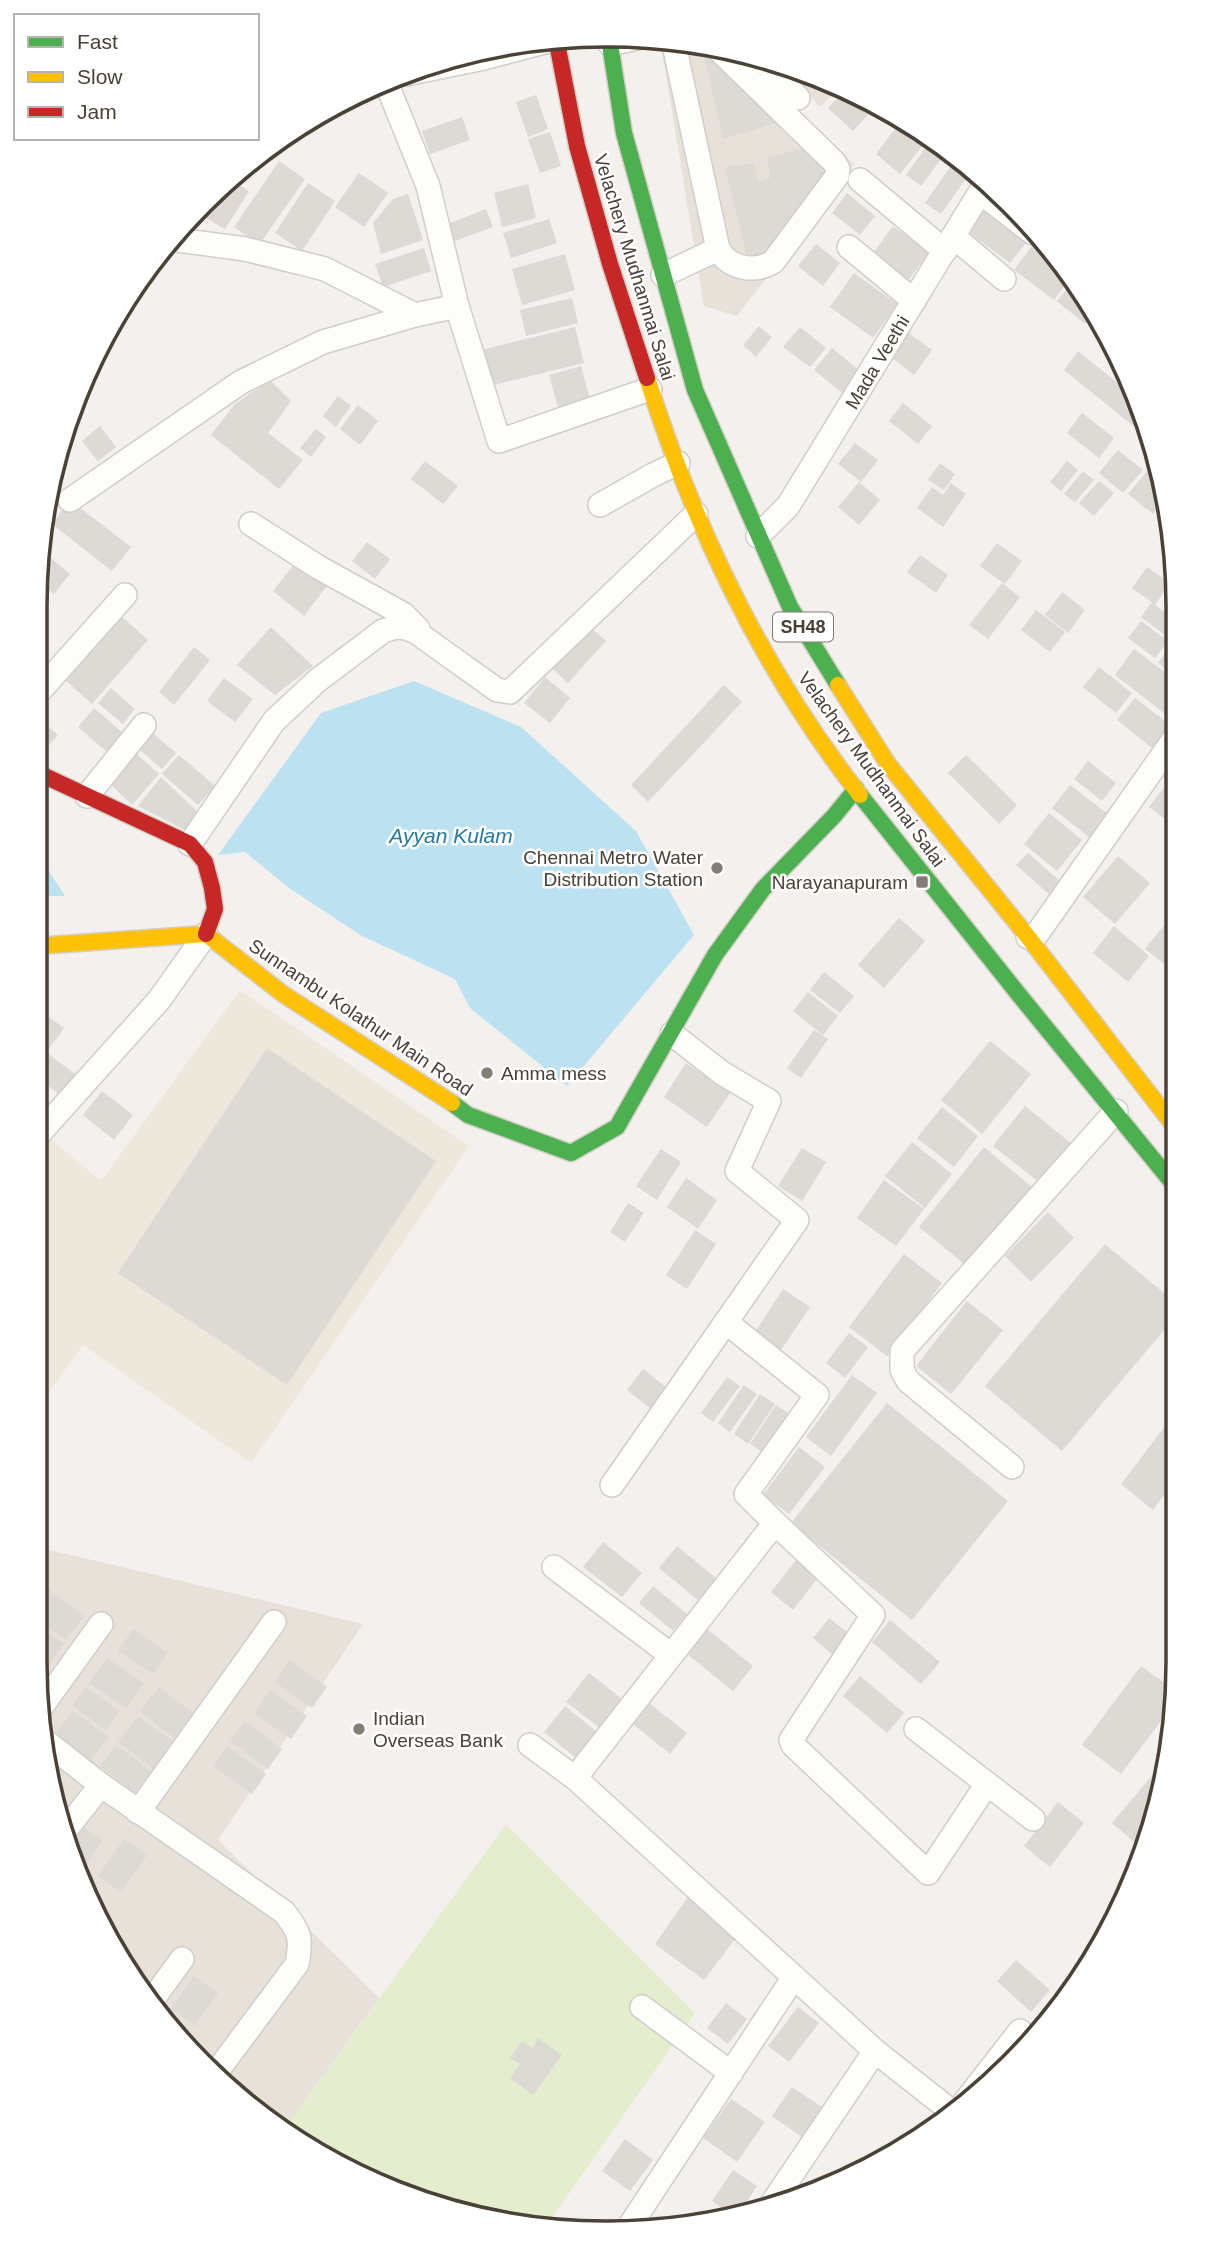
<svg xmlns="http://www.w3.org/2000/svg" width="1213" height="2268" font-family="Helvetica,sans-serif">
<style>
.residential{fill:#e7e1da}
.education{fill:#eee7dc}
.green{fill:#e4edcd}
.water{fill:#bce2f2}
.building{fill:#ddd9d5}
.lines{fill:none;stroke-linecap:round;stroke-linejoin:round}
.street-casing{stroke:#d1ceca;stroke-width:26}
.fast-casing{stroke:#d4cec5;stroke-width:19}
.slow-casing{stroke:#d4cec5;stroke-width:19}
.jam-casing{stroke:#d4cec5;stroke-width:19}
.street{stroke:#fdfdfc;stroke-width:23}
.fast{stroke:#4caf50;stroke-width:16}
.slow{stroke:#ffc107;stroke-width:16}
.jam{stroke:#c62828;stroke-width:16}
.poi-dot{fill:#857e77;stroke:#fff;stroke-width:2.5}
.labels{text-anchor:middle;stroke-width:5;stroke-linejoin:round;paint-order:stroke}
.shield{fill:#fff;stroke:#807a73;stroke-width:2}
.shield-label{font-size:18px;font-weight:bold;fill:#4a4137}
.street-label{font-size:19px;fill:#4a4137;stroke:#fff}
.poi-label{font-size:19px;fill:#4a4137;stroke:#fff;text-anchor:end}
.water-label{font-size:21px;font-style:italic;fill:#267aa2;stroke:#fff}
.rim{fill:none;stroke:#4a4137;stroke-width:3.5}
</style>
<rect width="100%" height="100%" fill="#f3f0ed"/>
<g class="residential">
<path d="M660,39L681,40L736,53L854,164L737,316L704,306Z"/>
<path d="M781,63L790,65L839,88L820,107Z"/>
<path d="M35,1537L50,1550L363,1624L218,1840L379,1998L283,2131L153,2010L65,1846L35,1661Z"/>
</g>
<path class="education" d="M240,990L469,1146L251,1463L83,1345L35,1411L36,1127L101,1181Z"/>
<path class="green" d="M506,1824L695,2013L549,2222L459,2214L289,2137L283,2131Z"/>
<g class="water">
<path d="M414,681L521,727L636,831L694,935L567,1086L470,1008L455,979L362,936L289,888L245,852L218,855L321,713Z"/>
<path d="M36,851L65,896H36Z"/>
</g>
<g class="building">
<path d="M712,48L783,121L723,139L703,50Z"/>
<path d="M803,71L835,86L828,94Z"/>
<path d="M845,90L877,105L853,131L828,108Z"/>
<path d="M536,95L548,129L528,137L516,102Z"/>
<path d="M462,117L470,140L430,154L422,131Z"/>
<path d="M898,125L923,145L900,174L876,154Z"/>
<path d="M550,132L561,166L540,173L528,139Z"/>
<path d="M807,147L834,172L766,259L748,262L725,167L754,163L759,181L770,178L767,158Z"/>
<path d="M926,147L941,159L921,186L906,175Z"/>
<path d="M279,161L305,179L259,245L234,227Z"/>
<path d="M951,166L967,177L941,214L925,203Z"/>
<path d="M359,173L388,193L364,227L335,207Z"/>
<path d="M230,179L249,191L225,229L201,215L212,196Z"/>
<path d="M308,183L335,201L302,251L275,233Z"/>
<path d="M528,184L536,218L502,227L494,193Z"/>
<path d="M847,193L875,216L860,235L832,213Z"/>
<path d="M408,194L423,240L381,254L373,223L393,199Z"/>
<path d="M203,205L187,234L177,230Z"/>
<path d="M987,207L1029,239L1010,263L968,232Z"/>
<path d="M486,209L493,227L447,244L440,227Z"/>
<path d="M549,219L557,243L511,258L503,233Z"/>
<path d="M893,226L928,253L908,281L872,255Z"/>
<path d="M1034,243L1055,258L1071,277L1054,300L1014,270Z"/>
<path d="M816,244L840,263L823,286L798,266Z"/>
<path d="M424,248L431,271L383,287L375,264Z"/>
<path d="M565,254L575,290L522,305L512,269Z"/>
<path d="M854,273L897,304L873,338L830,307Z"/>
<path d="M1074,280L1081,289L1094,313L1085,324L1057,301Z"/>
<path d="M572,298L578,323L526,336L520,310Z"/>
<path d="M759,326L772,337L756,357L743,345Z"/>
<path d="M575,327L584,363L489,386L481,350Z"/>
<path d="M800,327L826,348L810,367L783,347Z"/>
<path d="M906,331L932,350L914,375L888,355Z"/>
<path d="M832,348L861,372L843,394L814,370Z"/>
<path d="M1078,351L1135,397L1148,422L1152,441L1064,370Z"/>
<path d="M581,366L591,403L559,411L549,375Z"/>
<path d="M270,380L291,401L268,433L303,460L279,489L211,435L235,404Z"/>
<path d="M338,396L351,406L336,427L323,416Z"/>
<path d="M903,403L932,426L918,444L889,421Z"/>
<path d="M358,405L378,421L360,445L340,429Z"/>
<path d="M1082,413L1114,438L1099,458L1067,433Z"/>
<path d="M100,426L116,447L98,461L82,441Z"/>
<path d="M316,429L326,437L311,457L300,448Z"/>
<path d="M855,443L878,460L861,482L838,464Z"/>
<path d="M1118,450L1143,470L1123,493L1099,473Z"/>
<path d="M425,461L458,486L443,504L411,479Z"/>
<path d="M1067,461L1078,470L1061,491L1050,482Z"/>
<path d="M940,463L955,474L944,490L928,480Z"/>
<path d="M1148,470L1161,481L1165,499L1153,514L1128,494Z"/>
<path d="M1083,471L1094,480L1075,502L1064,494Z"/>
<path d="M1099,481L1114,493L1094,516L1079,503Z"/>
<path d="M859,482L880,500L859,525L838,507Z"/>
<path d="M951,483L966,494L943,527L917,508L932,487L943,495Z"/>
<path d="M70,500L131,547L112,571L52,524Z"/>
<path d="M367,542L390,559L375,579L352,561Z"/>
<path d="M997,543L1022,561L1005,584L980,566Z"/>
<path d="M40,549L70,574L54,594L36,580Z"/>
<path d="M920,555L948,575L936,593L907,572Z"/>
<path d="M296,562L327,586L304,616L273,591Z"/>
<path d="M1147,567L1170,583L1155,605L1173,619V641L1141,617L1152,602L1132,588Z"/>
<path d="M1002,583L1020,597L988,639L969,625Z"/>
<path d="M1062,592L1085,610L1068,633L1045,615Z"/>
<path d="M1036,610L1065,632L1050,652L1021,630Z"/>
<path d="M120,615L148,640L92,704L64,679Z"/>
<path d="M1141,621L1168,641L1155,658L1128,638Z"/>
<path d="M271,627L313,666L275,695L237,665Z"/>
<path d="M590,627L606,641L568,683L553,669Z"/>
<path d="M194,647L210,660L174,705L159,692Z"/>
<path d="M1134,649L1174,679V721L1115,675Z"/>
<path d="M1168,649L1174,652V675L1158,663Z"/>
<path d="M1099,667L1132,693L1116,713L1083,687Z"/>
<path d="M545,677L570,698L550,723L524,703Z"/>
<path d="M224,678L253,699L235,722L207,701Z"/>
<path d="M724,685L742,702L648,802L631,785Z"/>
<path d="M111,688L135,709L123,724L98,703Z"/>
<path d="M1135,698L1174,728L1156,751L1117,720Z"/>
<path d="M94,708L123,733L107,752L78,727Z"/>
<path d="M36,716L58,735L40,755L36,752Z"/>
<path d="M148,729L176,753L162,769L134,745Z"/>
<path d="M133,751L159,774L132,805L106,780Z"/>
<path d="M179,755L215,786L198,805L162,774Z"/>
<path d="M966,755L1017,805L999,824L948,773Z"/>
<path d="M1088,761L1116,783L1102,801L1074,779Z"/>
<path d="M161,777L198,812L185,830L138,806Z"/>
<path d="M1171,779L1174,781V826L1149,807Z"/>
<path d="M1070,785L1108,814L1090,838L1052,808Z"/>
<path d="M1049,813L1082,840L1057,871L1024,844Z"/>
<path d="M1028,853L1062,883L1051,896L1016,865Z"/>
<path d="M1118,856L1150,883L1115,924L1083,897Z"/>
<path d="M1174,913L1175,970L1173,971L1145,949Z"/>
<path d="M899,918L925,941L884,988L858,965Z"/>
<path d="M1114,926L1149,956L1128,982L1093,953Z"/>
<path d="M824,972L854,996L840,1013L810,990Z"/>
<path d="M808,992L838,1016L823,1035L793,1011Z"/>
<path d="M36,1008L64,1028L48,1050L36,1042Z"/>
<path d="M814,1030L828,1039L801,1078L787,1068Z"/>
<path d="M990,1041L1031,1074L982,1134L941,1100Z"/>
<path d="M267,1048L436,1161L287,1385L118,1273Z"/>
<path d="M47,1053L82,1079L67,1100L36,1077V1068Z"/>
<path d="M686,1063L730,1093L707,1127L664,1097Z"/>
<path d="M102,1091L133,1115L114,1140L83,1115Z"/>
<path d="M1025,1106L1072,1144L1040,1183L993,1146Z"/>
<path d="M942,1107L978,1136L954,1167L917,1138Z"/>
<path d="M912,1142L952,1174L925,1208L885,1176Z"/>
<path d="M984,1147L1033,1188L969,1268L919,1227Z"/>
<path d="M802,1148L826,1162L802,1201L778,1186Z"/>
<path d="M661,1149L681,1162L657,1200L636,1186Z"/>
<path d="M686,1178L717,1200L698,1229L667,1207Z"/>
<path d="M884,1180L924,1209L896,1246L857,1218Z"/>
<path d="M628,1203L644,1213L625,1242L610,1232Z"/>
<path d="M1048,1212L1074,1238L1031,1282L1005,1256Z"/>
<path d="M695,1230L716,1244L687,1289L666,1275Z"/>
<path d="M1105,1244L1176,1303V1316L1062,1451L985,1386Z"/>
<path d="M904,1254L942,1283L887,1356L849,1327Z"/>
<path d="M783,1289L810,1307L781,1350L755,1332Z"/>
<path d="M967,1301L1003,1330L951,1394L916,1366Z"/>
<path d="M849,1333L868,1347L845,1378L826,1363Z"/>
<path d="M643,1369L672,1392L656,1413L627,1390Z"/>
<path d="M852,1375L877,1393L831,1456L806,1437Z"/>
<path d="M727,1377L740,1386L713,1422L701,1413Z"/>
<path d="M744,1385L757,1394L730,1432L718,1423Z"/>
<path d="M760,1394L775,1404L748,1444L734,1434Z"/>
<path d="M887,1403L1008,1501L912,1620L791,1523Z"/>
<path d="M776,1405L792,1415L765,1454L750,1444Z"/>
<path d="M1169,1421L1176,1426V1479L1153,1510L1121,1484Z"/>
<path d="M799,1447L825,1467L789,1514L763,1495Z"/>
<path d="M603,1542L642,1573L622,1597L583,1567Z"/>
<path d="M677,1546L717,1579L699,1601L659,1568Z"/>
<path d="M798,1558L820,1575L793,1610L771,1592Z"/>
<path d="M653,1586L687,1614L673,1631L639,1603Z"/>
<path d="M47,1588L84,1616L66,1640L35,1617V1605Z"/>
<path d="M829,1618L851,1635L834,1656L813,1638Z"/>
<path d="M890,1620L940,1662L921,1684L872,1642Z"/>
<path d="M35,1623L64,1644L44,1672L36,1666Z"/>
<path d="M133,1629L168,1653L153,1674L118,1651Z"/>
<path d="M707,1629L753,1666L733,1691L687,1654Z"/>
<path d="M107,1658L144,1683L126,1708L89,1683Z"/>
<path d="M290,1660L327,1687L312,1708L275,1682Z"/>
<path d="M1141,1666L1177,1692L1176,1701L1121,1774L1082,1745Z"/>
<path d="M589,1673L622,1699L600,1728L566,1702Z"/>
<path d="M860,1676L904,1713L887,1733L843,1696Z"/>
<path d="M86,1687L119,1711L106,1730L72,1706Z"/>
<path d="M159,1687L193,1713L174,1738L140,1711Z"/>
<path d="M270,1690L307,1716L291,1739L254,1713Z"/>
<path d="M649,1703L687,1733L670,1754L633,1724Z"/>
<path d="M565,1706L597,1732L576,1758L544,1732Z"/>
<path d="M73,1711L109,1737L91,1761L55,1734Z"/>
<path d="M138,1716L173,1742L153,1768L118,1742Z"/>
<path d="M245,1721L282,1749L268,1769L230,1741Z"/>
<path d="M116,1745L151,1771L135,1793L100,1766Z"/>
<path d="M227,1746L266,1774L252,1794L213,1766Z"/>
<path d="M1156,1771L1164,1777L1158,1810L1142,1849L1112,1823Z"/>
<path d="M1058,1802L1084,1823L1050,1867L1024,1846Z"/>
<path d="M84,1827L103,1841L80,1873L68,1850Z"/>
<path d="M124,1839L147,1855L121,1892L98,1876Z"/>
<path d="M690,1894L738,1935L704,1980L655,1944Z"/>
<path d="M1016,1960L1050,1990L1031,2012L997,1981Z"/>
<path d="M194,1976L218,1993L195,2026L171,2009Z"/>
<path d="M726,2003L747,2019L728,2044L707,2028Z"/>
<path d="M798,2007L819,2023L789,2062L768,2046Z"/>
<path d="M538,2038L562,2055L533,2095L510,2078L520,2064L510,2058L522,2041L532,2048Z"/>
<path d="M792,2087L822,2107L802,2137L772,2116Z"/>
<path d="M731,2099L765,2122L737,2162L703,2138Z"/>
<path d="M625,2139L653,2160L630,2191L602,2171Z"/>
<path d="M733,2170L757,2186L742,2209L728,2212L712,2201Z"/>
</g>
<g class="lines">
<g class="street-casing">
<g id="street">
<path d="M610,44L637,38"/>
<path d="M762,59L798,98"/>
<path d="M406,74L484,58L556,39"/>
<path d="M386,82L428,186L457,306L499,441L650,389"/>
<path d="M860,180L945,251"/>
<path d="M981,193L1033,233"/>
<path d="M954,237L1004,279"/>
<path d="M170,239L245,249L325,269L415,315"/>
<path d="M849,247L914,301"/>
<path d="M718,249C729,269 755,273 773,262L837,176L838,169L834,162L718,49"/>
<path d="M663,275L718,249L673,40"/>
<path d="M70,500L241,382L323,342L415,315L457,306"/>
<path d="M600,505L653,475L678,463"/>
<path d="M251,524L318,567L403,614L418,629"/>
<path d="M758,536L788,506L987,181"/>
<path d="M36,695L125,595"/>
<path d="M87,796L144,725"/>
<path d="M190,844L274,721L318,680L383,631L396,627L407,628L416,632L497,690L510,692L696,514"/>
<path d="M1028,937L1037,934L1174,739"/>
<path d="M37,1136L159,1000L206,934"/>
<path d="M1012,1467L908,1381L902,1370V1351L1116,1111"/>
<path d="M612,1485L726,1322"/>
<path d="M775,1523L873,1615L791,1740L793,1745L928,1873L987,1784"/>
<path d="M554,1567L671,1655"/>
<path d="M42,1706L101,1624"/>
<path d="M916,1729L1033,1819"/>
<path d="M49,1744L101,1785L284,1912C300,1932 302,1939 297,1964L218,2070"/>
<path d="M530,1745L575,1778L794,1977L627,2230"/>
<path d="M575,1778L775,1523L746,1494L817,1395L726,1322L797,1220L737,1171L769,1101L722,1073L672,1034"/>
<path d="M138,1812L274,1622"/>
<path d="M63,1833L101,1785"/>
<path d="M794,1977L875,2051L951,2111"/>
<path d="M150,2003L182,1959"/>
<path d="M642,2007L731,2073"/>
<path d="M964,2103L1020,2031"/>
<path d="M773,2202L875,2051"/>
</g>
</g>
<g class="fast-casing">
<g id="fast">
<path d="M609,38L624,133L695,390L790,607L838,685"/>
<path d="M860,795L1020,996L1175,1186"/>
<path d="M452,1103L468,1115L571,1153L617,1127L715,955L763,889L834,816L856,789"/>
</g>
</g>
<g class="slow-casing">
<g id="slow">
<path d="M647,378C694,527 763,671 860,795"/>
<path d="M838,685L888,764L1028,937L1175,1127"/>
<path d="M36,946L206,934L283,994L452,1103"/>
</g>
</g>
<g class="jam-casing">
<g id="jam">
<path d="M556,38L577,146L610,264L647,378"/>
<path d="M36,772L190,844L205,862L212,888L215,909L206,934"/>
</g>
</g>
<use href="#street" class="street"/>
<use href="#fast" class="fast"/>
<use href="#slow" class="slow"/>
<use href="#jam" class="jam"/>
</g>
<g class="poi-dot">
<circle cx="717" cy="868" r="7"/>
<rect x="915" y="875" width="14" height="14" rx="3.5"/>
<circle cx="487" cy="1073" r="7"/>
<circle cx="359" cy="1729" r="7"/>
</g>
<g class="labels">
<rect class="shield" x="773" y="612.5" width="60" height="29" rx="5"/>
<g class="shield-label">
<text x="803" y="633">SH48</text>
</g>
<g class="street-label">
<text transform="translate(635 267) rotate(73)" y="7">Velachery Mudhanmai Salai</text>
<text transform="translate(877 362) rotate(-59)" y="7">Mada Veethi</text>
<text transform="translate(872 769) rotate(54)" y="7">Velachery Mudhanmai Salai</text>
<text transform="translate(361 1017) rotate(34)" y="7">Sunnambu Kolathur Main Road</text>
</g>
<g class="poi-label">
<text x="703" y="864">Chennai Metro Water<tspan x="703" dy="22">Distribution Station</tspan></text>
<text x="908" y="889">Narayanapuram</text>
<text x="501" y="1080" text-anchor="start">Amma mess</text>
<text x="373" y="1725" text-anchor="start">Indian<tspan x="373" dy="22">Overseas Bank</tspan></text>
</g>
<g class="water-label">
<text x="451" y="843">Ayyan Kulam</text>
</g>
</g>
<path d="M0 0H1213V2268H0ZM606 47H607A559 559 0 0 1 1166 606V1662A559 559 0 0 1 607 2221H606A559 559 0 0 1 47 1662V606A559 559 0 0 1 606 47Z" fill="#fff" fill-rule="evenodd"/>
<path class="rim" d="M606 47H607A559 559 0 0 1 1166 606V1662A559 559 0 0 1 607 2221H606A559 559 0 0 1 47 1662V606A559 559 0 0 1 606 47Z"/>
<rect x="14" y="14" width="245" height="126" fill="#ffffff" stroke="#b7b3af" stroke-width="2"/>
<rect x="28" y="37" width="35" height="10" fill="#4caf50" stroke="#b7b3af" stroke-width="2"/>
<text x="77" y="49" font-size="21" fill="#4a4137">Fast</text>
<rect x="28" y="72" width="35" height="10" fill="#ffc107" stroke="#b7b3af" stroke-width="2"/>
<text x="77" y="84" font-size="21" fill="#4a4137">Slow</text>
<rect x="28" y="107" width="35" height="10" fill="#c62828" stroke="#b7b3af" stroke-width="2"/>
<text x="77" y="119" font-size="21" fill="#4a4137">Jam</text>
</svg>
